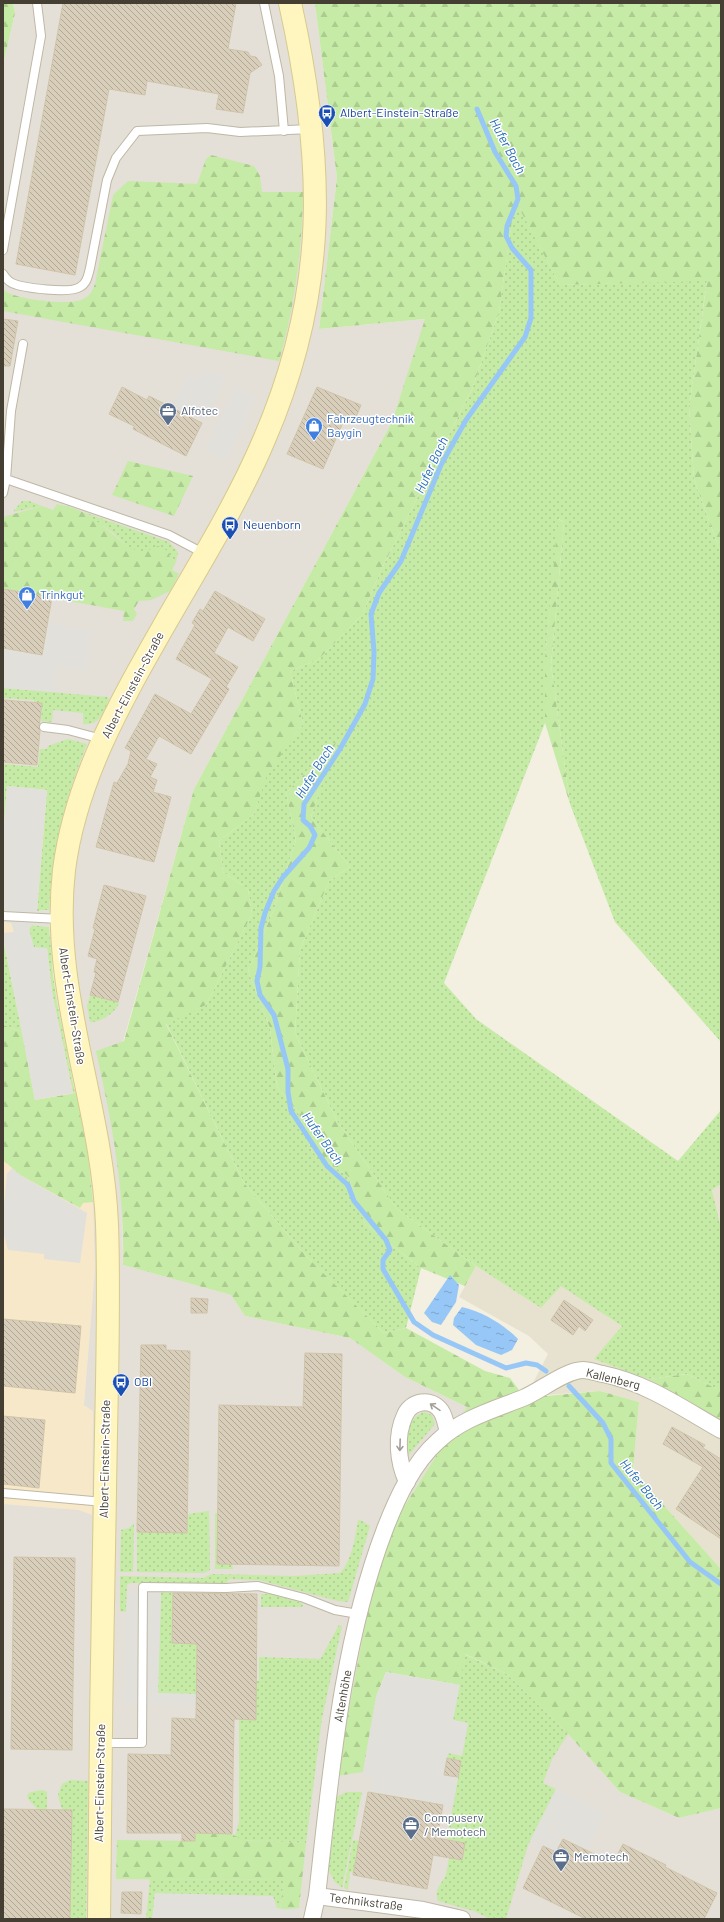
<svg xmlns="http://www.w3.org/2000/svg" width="724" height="1922" font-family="Barlow,sans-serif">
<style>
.residential{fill:#e7e2cf}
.commercial{fill:#f7e8ca}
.industrial{fill:#e4dfd7}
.grass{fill:url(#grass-dots)}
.forest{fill:url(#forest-firs)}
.parking{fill:#e2e0db}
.water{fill:url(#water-ripples)}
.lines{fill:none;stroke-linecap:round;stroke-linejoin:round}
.stream{stroke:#97c7f6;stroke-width:5}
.building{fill:url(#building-back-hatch);stroke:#d0c4a9}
.lane-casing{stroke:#beb8a4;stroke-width:10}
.street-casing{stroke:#beb8a4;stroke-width:18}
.secondary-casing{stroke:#d6ca8d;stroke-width:24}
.lane{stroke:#fff;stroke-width:8}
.street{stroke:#fff;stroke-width:16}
.secondary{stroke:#fff5bf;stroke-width:22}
.oneway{stroke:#a29f98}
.labels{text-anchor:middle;stroke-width:3;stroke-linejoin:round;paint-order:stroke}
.transit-label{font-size:12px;fill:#164399;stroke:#fff;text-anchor:start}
.service-label{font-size:12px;fill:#4e5e75;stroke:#fff;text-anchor:start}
.shop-label{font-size:12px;fill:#366cbe;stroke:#fff;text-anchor:start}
.street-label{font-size:12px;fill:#443f32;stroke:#fff}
.water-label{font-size:13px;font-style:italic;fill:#236cb8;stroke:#fff}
</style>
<defs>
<pattern id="grass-dots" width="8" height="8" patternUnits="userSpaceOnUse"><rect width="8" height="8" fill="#c6eba6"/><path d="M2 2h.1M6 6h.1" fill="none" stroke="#abcb8f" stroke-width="1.8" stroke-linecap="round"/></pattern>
<pattern id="forest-firs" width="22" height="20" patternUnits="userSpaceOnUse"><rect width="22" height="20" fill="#c6eba6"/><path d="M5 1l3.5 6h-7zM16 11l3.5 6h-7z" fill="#abcb8f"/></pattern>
<pattern id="water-ripples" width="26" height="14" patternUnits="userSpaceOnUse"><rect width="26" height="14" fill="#97c7f6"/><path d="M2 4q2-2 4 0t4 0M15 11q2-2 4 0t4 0" fill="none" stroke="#7da3c8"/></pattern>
<pattern id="building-back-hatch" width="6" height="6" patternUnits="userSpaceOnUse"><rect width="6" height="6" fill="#d8ceb9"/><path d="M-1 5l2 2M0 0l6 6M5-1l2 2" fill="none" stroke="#b1a997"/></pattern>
</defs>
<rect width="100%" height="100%" fill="#f3efe1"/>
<g class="residential">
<path d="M721,1184V1228L712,1190Z"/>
<path d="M476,1266L541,1308L561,1285L622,1326L595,1359L648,1379L721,1420V1569L633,1471L639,1402L600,1391L548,1395L533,1383L548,1354L529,1336L459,1297Z"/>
</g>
<path class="commercial" d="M3,778L71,784L49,910V927L50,953L61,1024L87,1147L93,1202L95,1269L84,1405L93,1411L92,1515L79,1510L3,1504Z"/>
<path class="industrial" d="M13,3H315L337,178L319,329L426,319L392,422L194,789L107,1099L115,1139L122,1202L123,1265L231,1295L245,1316L350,1338L405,1377L467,1407L400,1513L376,1697L507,1674L568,1734L620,1792L679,1818L721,1808V1919H3V1504L79,1510L92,1515L93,1411L84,1405L95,1269L93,1202L87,1147L61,1024L50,948L49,910L53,862L59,825L71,784L3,778V65L15,13Z"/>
<g class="grass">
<path d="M515,199L560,285L707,280L689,408L694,479L721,554V1042L615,922L570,804L551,665L564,522L559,519L545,658V723L444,983L476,1019L678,1161L721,1110V1184L712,1190L721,1228V1391L687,1374L648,1379L594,1359L622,1326L561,1286L541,1308L476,1266L397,1209L337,1121L295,1033L300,950L329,881L350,867L311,817L335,743L286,793L296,840L274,909L248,971L270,1028L277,1087L298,1112L312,1152L348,1176L365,1224L421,1268L406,1328L384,1333L307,1257L244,1183L166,1023L206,1005L252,914L248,889L223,872L219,841L254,814L266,775L303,724L290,671L318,660L362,615L382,568L472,389L499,312Z"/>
<path d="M22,501H29L42,506L13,512Z"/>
<path d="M83,512L169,542L178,552L176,562L170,558L142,553L130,549L112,532Z"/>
<path d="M3,688L108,697L109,700C103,712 100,726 83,724V713L53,710L52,722L41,721L42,703H34V700L3,698Z"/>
<path d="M68,739L87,744C64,800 52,850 49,910L37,911L47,790L7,786L3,839V764L38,767L40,749H47L48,746Z"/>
<path d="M32,925L49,927L53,975L57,1002L75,1093H73L52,992L47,948H33L29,929Z"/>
<path d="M3,937L5,949L22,1032L3,1025Z"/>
<path d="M90,995L118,1002L119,1003C116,1012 100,1023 90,1022L87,1006Z"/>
<path d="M425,1412L432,1415L435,1424L407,1457C406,1441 406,1416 425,1412Z"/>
<path d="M209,1511L210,1570L204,1573L137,1572V1532L187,1533L188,1514Z"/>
<path d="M215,1513H221L233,1569H215Z"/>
<path d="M358,1520L362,1521L370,1526L348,1602L338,1601L259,1580L229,1579L226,1584L130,1583L127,1585L126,1612L120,1611V1576L203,1578L212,1574L295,1576L340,1573C351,1563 356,1535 358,1520Z"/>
<path d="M134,1523L133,1572H120L121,1530L129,1528Z"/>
<path d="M161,1592L173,1593L172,1643L197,1644L196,1694L158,1693Z"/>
<path d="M261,1594H271L302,1603L303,1605L302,1607H261Z"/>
<path d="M339,1625L342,1626L322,1718L306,1843L241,1840L235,1836L239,1822V1719L256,1681H259V1657L319,1659L321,1658Z"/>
<path d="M464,1654L507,1674L568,1734L552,1759L543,1783L556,1789L528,1845L506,1919H490L474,1911L438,1901C434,1891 440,1885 445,1877C447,1872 448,1864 449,1858L462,1860L465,1843L447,1839L461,1761L447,1758L448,1753L462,1755L468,1723L453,1720Z"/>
<path d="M70,1780L88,1781L86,1919H70L62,1810L58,1795L62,1784Z"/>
<path d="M43,1790L47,1792V1810H38L28,1799L27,1795L31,1792Z"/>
<path d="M347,1792H362L342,1888L334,1881L328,1868L336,1797Z"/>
<path d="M353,1840L359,1841L354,1873L350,1872L348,1890L344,1888Z"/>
<path d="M150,1879L284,1880L280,1910L155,1893L152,1919H146Z"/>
</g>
<g class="forest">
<path d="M3,3H13L15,13L3,65Z"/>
<path d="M315,3H721V554L694,479L689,408L707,281L560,285L515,200L499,312L472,389L382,568L362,615L318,660L290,671L303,724L267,775L254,814L219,841L223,872L248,889L252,914L206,1005L166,1024L244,1183L307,1257L384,1333L406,1328L485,1371L510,1378L525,1398L600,1391L639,1402L633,1471L721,1569V1808L679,1818L620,1792L568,1734L507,1674L465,1654L460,1685L386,1672L376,1697L363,1772L336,1776L373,1584L400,1513L467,1407L405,1377L350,1338L245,1316L231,1295L123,1265C125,1190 112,1123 96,1051L124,1041L194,789L392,422L425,319L319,329L337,178Z"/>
<path d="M211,155L254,166L260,176L262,192H303C302,250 295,306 279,361L3,311V289C12,300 68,305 81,300C90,296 92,292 95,284L113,195L128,181L197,184L206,159Z"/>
<path d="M128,461L193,476L174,516L112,495Z"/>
<path d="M57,504C66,506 76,508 84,513C105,524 120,545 142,553L158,546L168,551L170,558L176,562L172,570L179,574L170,591L151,600L139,601L134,609L137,614L133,621H123L124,611L3,589V517L42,506L53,510Z"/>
<path d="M558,519L564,522L551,665L570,804L545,723V658Z"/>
<path d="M336,742L311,817L350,867L329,881L300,950L295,1033L337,1121L397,1209L476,1266L465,1286L421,1268L365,1224L348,1176L312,1152L298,1112L277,1087L270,1028L248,971L274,909L296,840L286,793Z"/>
<path d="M3,1025L22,1032L35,1100L76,1093L87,1147L93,1202L83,1203L80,1208L20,1175L3,1160Z"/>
<path d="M687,1374L721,1391V1420L648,1379Z"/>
<path d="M195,1833L232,1834L242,1840L306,1843L299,1908L280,1910L284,1880L116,1879L117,1840L195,1841Z"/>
</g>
<g class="parking">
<path d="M188,372L199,378L203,372H215L226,378L205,421L173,405Z"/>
<path d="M235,387L256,397L226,461L204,451Z"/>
<path d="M48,623L92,631L85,671L58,667L53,692L3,688V648L42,655Z"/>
<path d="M7,786L47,790L37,911L49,910V927L32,925L29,929L34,947L47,948L52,992L73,1093L35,1100L3,937V933L14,932L11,923L3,922V839Z"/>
<path d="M12,1168L20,1175L87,1213L80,1263L44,1259V1254L8,1250L3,1231V1214L7,1174Z"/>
<path d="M127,1592H161L158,1693L196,1694V1705L124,1703Z"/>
<path d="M386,1672L460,1685L453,1720L468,1723L462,1756L448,1753L444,1775L458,1777L453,1807L371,1792L373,1782L363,1772L376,1697Z"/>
<path d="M556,1789L606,1813L587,1851L553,1832L557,1821L554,1820L549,1832L562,1840L556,1852L531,1839Z"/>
<path d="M155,1893L273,1896L277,1908L289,1910L299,1908L298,1919H153Z"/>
</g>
<g class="water">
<path d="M450,1275L459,1285L456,1302L441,1325L432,1322L424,1313Z"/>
<path d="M462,1307C483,1312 503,1324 518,1339L512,1350L501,1355L476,1345L453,1325L454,1318Z"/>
</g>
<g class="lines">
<g class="stream">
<path d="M477,109L495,152L516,186L518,199L507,226L506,236L512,248L531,270V318L525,337L466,420L441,465L401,561L379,593L371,614L374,652L373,679L365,704L340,749L304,804L303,820L310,826L315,835L309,848L283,877L274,891L265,913L261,928L260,967L257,981L260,995L274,1015L288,1069V1092L291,1111L327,1166L348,1185L354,1201L386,1240L390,1250L383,1260V1269L414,1322L433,1335L506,1368L526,1363L537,1365L546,1371"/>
<path d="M569,1386L603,1423L611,1439V1463L690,1562L721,1584"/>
</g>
</g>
<g class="building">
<path d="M63,3H236L228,49L248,52L250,56L256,57L262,65L250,73L243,113L216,109L219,94L147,81L145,95L109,89L75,275L16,264Z"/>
<path d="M3,319L18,321L10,366H3Z"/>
<path d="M122,387L147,400L149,396L202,423L186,456L133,429L134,426L109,414Z"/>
<path d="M317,387L361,405L353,424L344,420L323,469L287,454Z"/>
<path d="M3,589L52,597L42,655L3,648Z"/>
<path d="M215,591L265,619L253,641L228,627L214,653L238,667L226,687L229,689L191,754L159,736L146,759L157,764L150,777L157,780L153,792L171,797L154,862L96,847L114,782L117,783L128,764L131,751L125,748L155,694L191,714L212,679L176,659L195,625L192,623L200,609L203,611Z"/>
<path d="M3,700L42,703L39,727L40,730L37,765L3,762Z"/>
<path d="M104,885L146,896L118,1002L90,995L96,973L94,972L97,959L88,956L95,929L93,928Z"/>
<path d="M191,1298L208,1299L207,1313H191Z"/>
<path d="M564,1300L593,1320L585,1331L579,1326L573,1335L551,1320Z"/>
<path d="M3,1319L81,1326L75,1393L3,1386Z"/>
<path d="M141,1345H166V1350L190,1351L187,1533L137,1532Z"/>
<path d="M305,1353L342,1354L339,1566L217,1564L219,1405L303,1407Z"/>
<path d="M3,1416L45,1420L39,1488L3,1484Z"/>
<path d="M672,1427L705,1445L703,1448L721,1459V1539L676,1509L703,1467L663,1444Z"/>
<path d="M14,1557L75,1558L72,1750L11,1749Z"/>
<path d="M173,1593L257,1594L256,1720L234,1719L232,1834L195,1833V1841H182V1833H127L128,1754L171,1755L172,1718L196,1719L197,1644L172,1643Z"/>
<path d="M447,1758L461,1761L458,1777L444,1775Z"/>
<path d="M368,1792L443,1805L437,1838L465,1843L462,1860L433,1855L427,1889L353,1875Z"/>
<path d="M3,1809L72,1810L70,1919H3Z"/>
<path d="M563,1839L613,1863L623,1844L666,1865L665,1867L717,1893L704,1919H586L523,1888L543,1846L556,1852Z"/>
<path d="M122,1892H142L141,1914L121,1913Z"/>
</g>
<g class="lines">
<g class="lane-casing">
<g id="lane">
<path d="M264,3L279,76L284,131"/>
<path d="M3,250L41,36L37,3"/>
<path d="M3,274C5,277 8,281 12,283C23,288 70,294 80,287C87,283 88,276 90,268L107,180L116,158L137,131L207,128L240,132L311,129"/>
<path d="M23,344L11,411L6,479L169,535L205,554"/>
<path d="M3,493L6,479"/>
<path d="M44,727L68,730L102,739"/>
<path d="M3,916L60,919"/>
<path d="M3,1493L104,1502"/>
<path d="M102,1743H142L143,1587L226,1588L258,1586L304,1598L335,1610L358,1614"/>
</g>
</g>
<g class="street-casing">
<g id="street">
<path d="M407,1482C398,1462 395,1436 405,1415C411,1401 431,1397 441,1411C445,1417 446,1425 448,1432"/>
<path d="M317,1896L423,1910L462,1919"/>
<path d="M312,1919L317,1896C331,1773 341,1644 385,1529C397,1498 413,1463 438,1441C461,1419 493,1410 523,1398C540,1391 566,1370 583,1370C590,1370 597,1373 603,1374C647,1383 682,1408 721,1430"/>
</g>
</g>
<g class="secondary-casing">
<path id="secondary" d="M99,1919C100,1777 102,1634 105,1492C106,1403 110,1313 107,1224C102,1104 50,991 64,870C76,776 124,696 170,615C203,558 238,501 264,440C329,290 325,160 290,3"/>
</g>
<use href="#lane" class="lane"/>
<use href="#street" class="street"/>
<use href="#secondary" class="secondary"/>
</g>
<defs><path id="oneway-shaft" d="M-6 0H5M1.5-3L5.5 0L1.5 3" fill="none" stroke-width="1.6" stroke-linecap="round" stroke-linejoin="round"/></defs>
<g class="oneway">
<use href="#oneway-shaft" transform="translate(435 1407) rotate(-146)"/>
<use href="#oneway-shaft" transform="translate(400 1445) rotate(92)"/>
</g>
<defs>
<g id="bus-pin" transform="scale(0.9)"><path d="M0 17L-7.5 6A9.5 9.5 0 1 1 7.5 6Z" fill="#1a4fb4" stroke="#fff"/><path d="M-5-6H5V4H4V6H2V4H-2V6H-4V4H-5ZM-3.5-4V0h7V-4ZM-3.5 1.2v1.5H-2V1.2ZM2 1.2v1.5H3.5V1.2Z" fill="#fff"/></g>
<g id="office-pin" transform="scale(0.9)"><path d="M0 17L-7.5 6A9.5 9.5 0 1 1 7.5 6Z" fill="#5c6f8a" stroke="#fff"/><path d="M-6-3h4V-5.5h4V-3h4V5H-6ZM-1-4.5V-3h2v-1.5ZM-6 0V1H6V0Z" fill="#fff"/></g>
<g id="shop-pin" transform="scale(0.9)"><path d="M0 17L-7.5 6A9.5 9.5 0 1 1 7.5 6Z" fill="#3f7fe0" stroke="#fff"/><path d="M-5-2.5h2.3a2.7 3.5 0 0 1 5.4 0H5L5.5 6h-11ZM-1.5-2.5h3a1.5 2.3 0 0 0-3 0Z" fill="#fff"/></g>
</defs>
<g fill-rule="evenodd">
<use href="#bus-pin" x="327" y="113"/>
<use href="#office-pin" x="168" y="411"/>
<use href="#shop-pin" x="314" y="426"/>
<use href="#bus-pin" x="230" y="525"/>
<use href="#shop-pin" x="27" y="595"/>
<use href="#bus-pin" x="121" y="1382"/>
<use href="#office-pin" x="411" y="1825"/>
<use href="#office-pin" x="561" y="1857"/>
</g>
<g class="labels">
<g class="transit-label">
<text x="340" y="117">Albert-Einstein-Straße</text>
<text x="243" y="529">Neuenborn</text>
<text x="134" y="1386">OBI</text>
</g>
<g class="service-label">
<text x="181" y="415">Alfotec</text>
<text x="424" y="1822">Compuserv<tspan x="424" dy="14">/ Memotech</tspan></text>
<text x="574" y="1861">Memotech</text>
</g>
<g class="shop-label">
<text x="327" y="423">Fahrzeugtechnik<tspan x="327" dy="14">Baygin</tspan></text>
<text x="40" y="599">Trinkgut</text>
</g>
<g class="street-label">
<text transform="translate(133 685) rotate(-62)" y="4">Albert-Einstein-Straße</text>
<text transform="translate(72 1006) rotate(81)" y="4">Albert-Einstein-Straße</text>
<text transform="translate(613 1379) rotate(14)" y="4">Kallenberg</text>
<text transform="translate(105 1459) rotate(-89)" y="4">Albert-Einstein-Straße</text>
<text transform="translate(343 1696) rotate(-80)" y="4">Altenhöhe</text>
<text transform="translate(100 1783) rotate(-89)" y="4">Albert-Einstein-Straße</text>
<text transform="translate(366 1902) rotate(7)" y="4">Technikstraße</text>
</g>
<g class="water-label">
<text transform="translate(508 146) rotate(62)" y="5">Hufer Bach</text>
<text transform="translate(431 465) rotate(-65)" y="5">Hufer Bach</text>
<text transform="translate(314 771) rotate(-58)" y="5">Hufer Bach</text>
<text transform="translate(323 1138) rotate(55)" y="5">Hufer Bach</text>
<text transform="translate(642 1484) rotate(51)" y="5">Hufer Bach</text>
</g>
</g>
<rect width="724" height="1922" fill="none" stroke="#443f32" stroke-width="8"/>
</svg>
